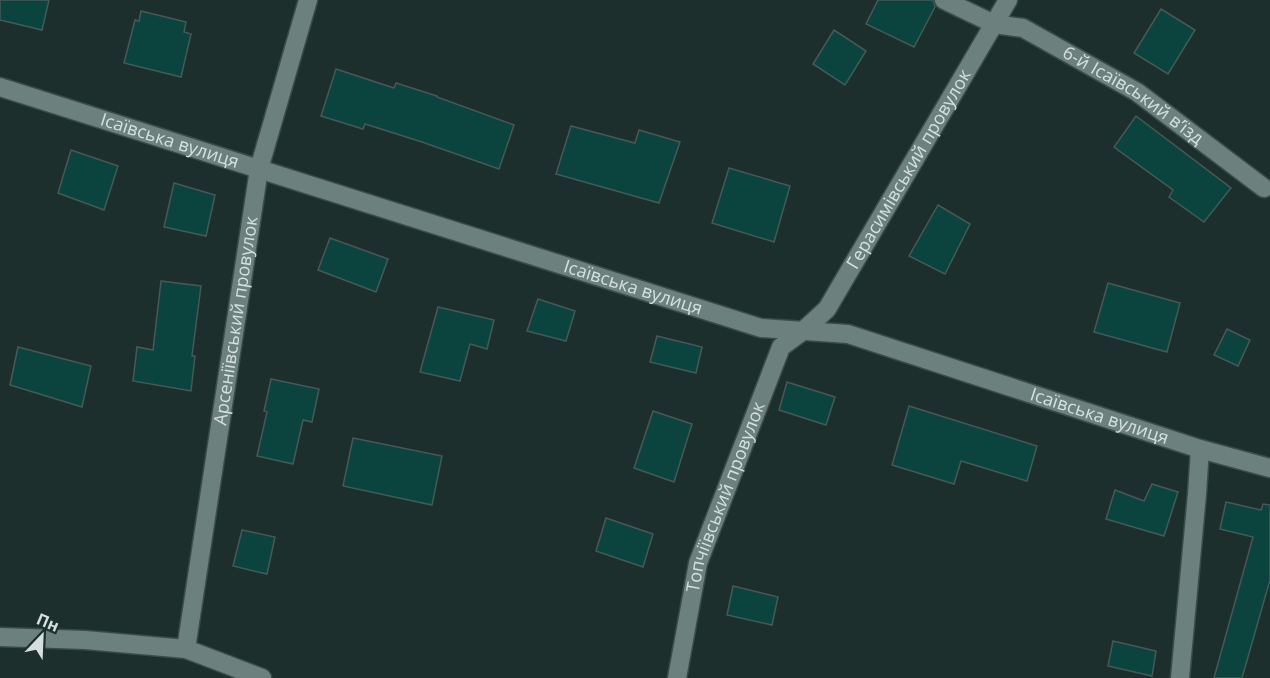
<svg xmlns="http://www.w3.org/2000/svg" width="1270" height="678" font-family="'Open Sans',sans-serif">
<style>
.building{fill:#0b443f;stroke:#465957;stroke-width:1.5}
.lines{fill:none;stroke-linecap:round;stroke-linejoin:round}
.street-casing{stroke:#3c4b49;stroke-width:21}
.street{stroke:#6c807d;stroke-width:18}
.labels{text-anchor:middle;stroke-width:5;stroke-linejoin:round;paint-order:stroke}
.street-label{font-size:18px;fill:#d5e0de;stroke:#1d2f2d}
</style>
<rect width="100%" height="100%" fill="#1d2f2d"/>
<g class="building">
<path d="M0,0H49L42,30L0,20Z"/>
<path d="M878,0H933L935,7L914,47L866,24Z"/>
<path d="M1161,9L1195,30L1168,74L1134,53Z"/>
<path d="M141,11L186,22L184,32L191,34L181,77L124,63L135,20L139,21Z"/>
<path d="M834,30L866,51L845,85L813,64Z"/>
<path d="M336,69L394,88L396,83L437,96V97L514,125L499,169L422,142L365,124L363,129L321,116Z"/>
<path d="M1136,116L1231,188L1204,222L1169,197L1173,190L1114,147Z"/>
<path d="M571,126L635,143L639,130L680,142L659,203L556,174Z"/>
<path d="M71,150L118,166L104,210L58,193Z"/>
<path d="M729,168L790,186L774,242L712,223Z"/>
<path d="M174,183L215,195L206,236L164,227Z"/>
<path d="M938,205L970,224L945,274L909,256Z"/>
<path d="M330,238L388,259L376,292L318,270Z"/>
<path d="M161,281L201,286L192,356H195L191,391L133,381L137,347L153,350Z"/>
<path d="M1108,283L1180,303L1167,352L1094,332Z"/>
<path d="M538,299L575,311L566,341L527,331Z"/>
<path d="M438,307L494,320L487,349L470,344L460,381L420,372Z"/>
<path d="M1227,329L1250,340L1238,366L1214,355Z"/>
<path d="M657,336L702,347L696,373L650,362Z"/>
<path d="M18,347L91,366L82,407L10,385Z"/>
<path d="M271,379L319,389L312,422L303,420L293,464L257,456L267,412L264,411Z"/>
<path d="M787,382L835,397L826,425L779,410Z"/>
<path d="M909,406L1037,446L1027,481L961,461L954,484L892,465Z"/>
<path d="M653,411L692,424L674,482L634,468Z"/>
<path d="M353,438L442,456L432,505L343,486Z"/>
<path d="M1152,484L1178,492L1164,536L1106,519L1115,490L1144,501Z"/>
<path d="M1226,502L1261,510L1263,504L1270,505V580L1242,678H1214L1253,537L1220,529Z"/>
<path d="M606,518L653,534L643,567L596,551Z"/>
<path d="M242,530L275,537L267,574L233,566Z"/>
<path d="M733,586L778,597L772,625L727,615Z"/>
<path d="M1113,641L1156,651L1152,676L1108,666Z"/>
</g>
<g class="lines">
<g class="street-casing">
<g id="street">
<path id="s1" d="M944,0L994,24L1023,28L1137,92L1264,188"/>
<path id="s2" d="M0,87L761,328L848,334L1200,449L1270,468"/>
<path d="M0,637L85,640L186,649L262,678"/>
<path id="s3" d="M186,649L259,169L308,0"/>
<path id="s4" d="M677,678L698,563L781,347L803,331L827,309L1008,0"/>
<path d="M1180,678L1197,494L1200,449"/>
</g>
</g>
<use href="#street" class="street"/>
</g>
<g class="labels">
<g class="street-label">
<text dy="6" stroke="none"><textPath href="#s1" startOffset="214">6-й Ісаївський в’їзд</textPath></text>
<text dy="6" stroke="none"><textPath href="#s2" startOffset="178">Ісаївська вулиця</textPath></text>
<text dy="6" stroke="none"><textPath href="#s4" startOffset="570">Герасимівський провулок</textPath></text>
<text dy="6" stroke="none"><textPath href="#s2" startOffset="664">Ісаївська вулиця</textPath></text>
<text dy="6" stroke="none"><textPath href="#s3" startOffset="332">Арсеніївський провулок</textPath></text>
<text dy="6" stroke="none"><textPath href="#s2" startOffset="1150">Ісаївська вулиця</textPath></text>
<text dy="6" stroke="none"><textPath href="#s4" startOffset="188">Топчіївський провулок</textPath></text>
</g>
</g>
<g transform="translate(42 636) rotate(23)" stroke="#1d2f2d" stroke-width="4.5" paint-order="stroke">
<path d="M0-4.5L10 22L0 15L-10 22Z" fill="#d5e0de"/>
<text y="-9" font-size="16" font-weight="bold" text-anchor="middle" fill="#d5e0de">Пн</text>
</g>
</svg>
